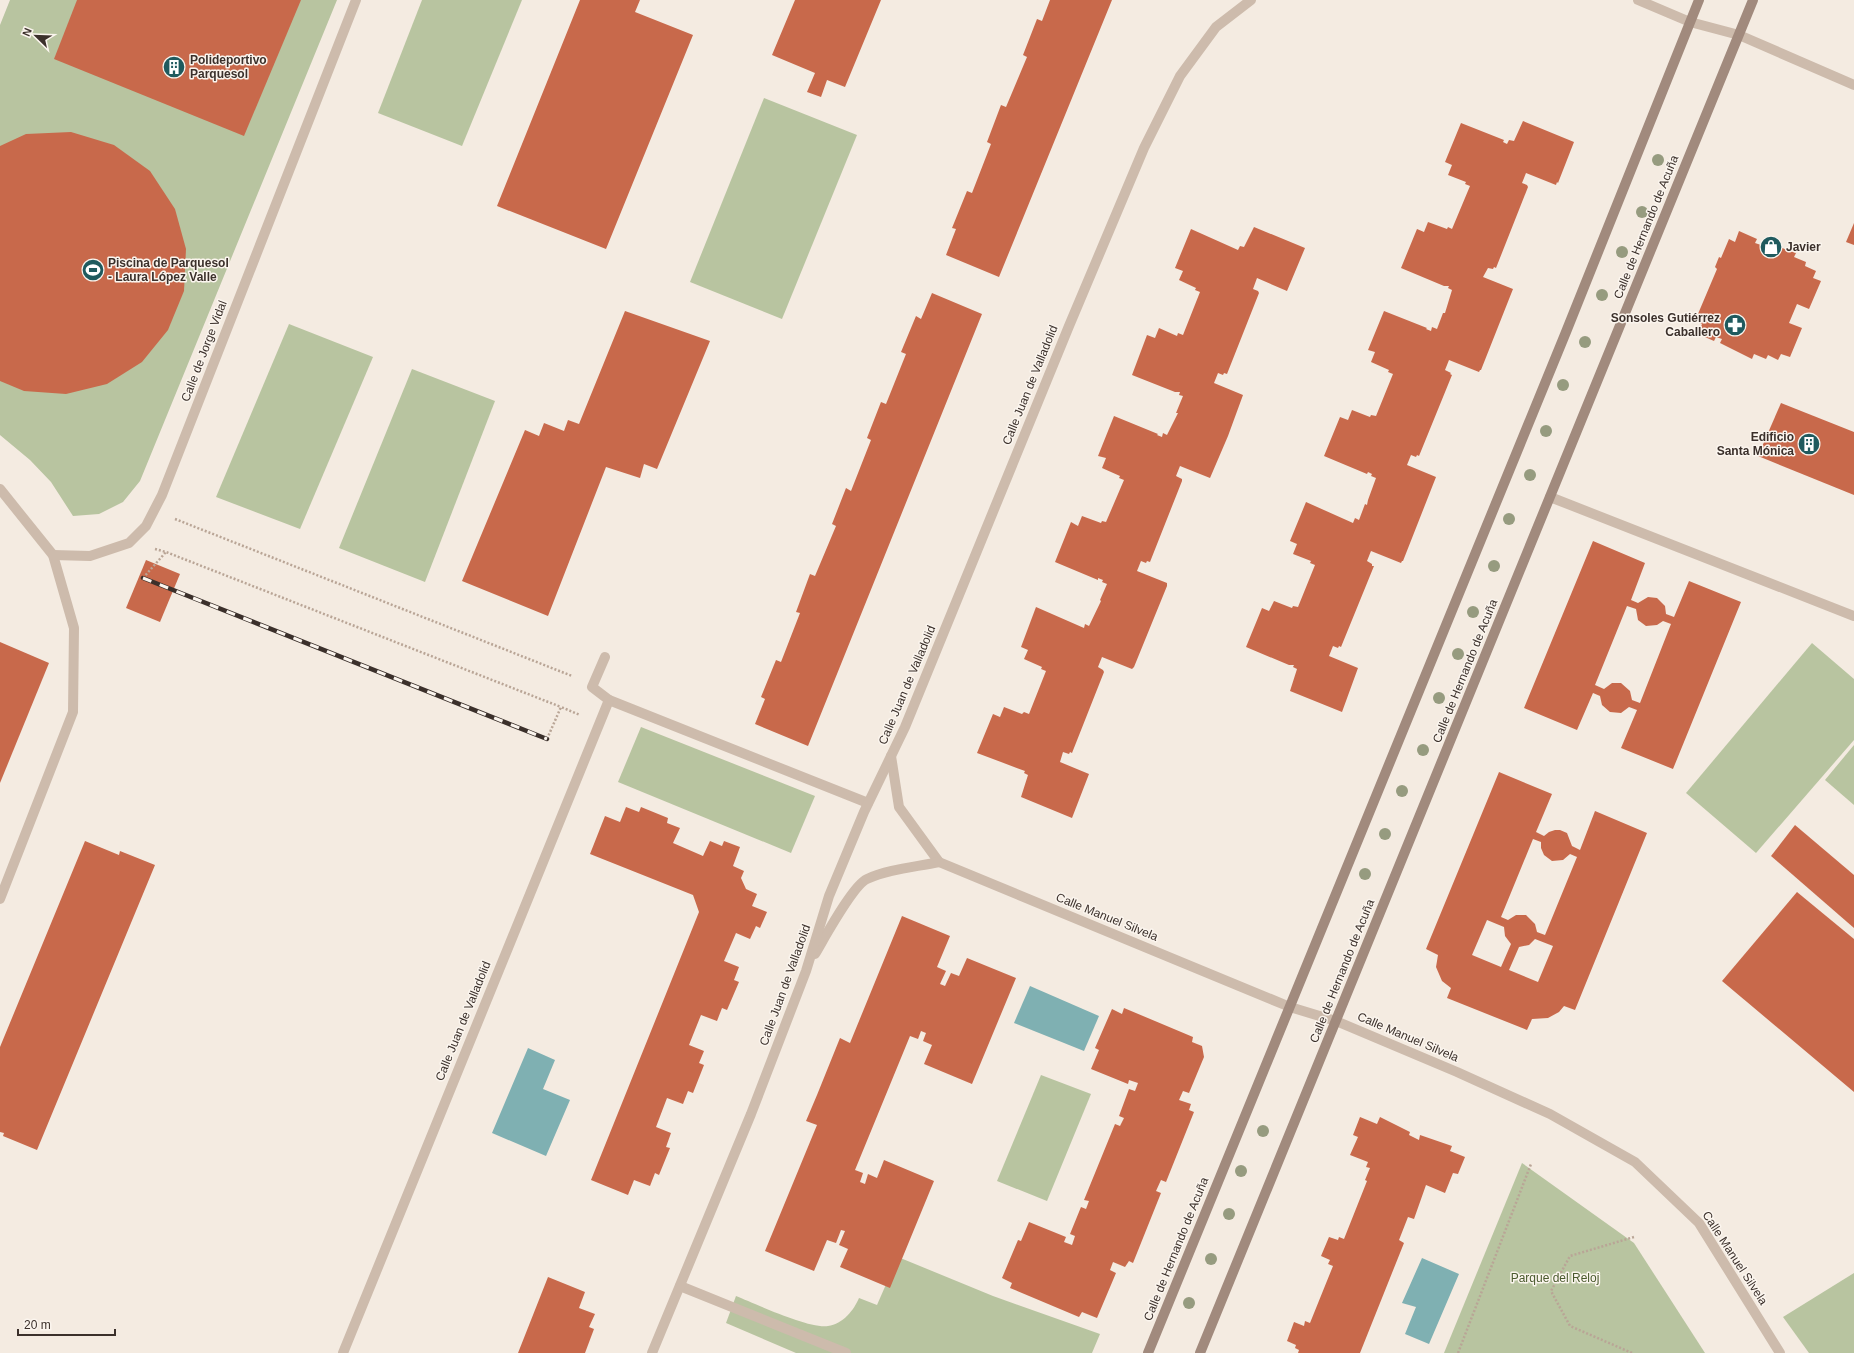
<svg xmlns="http://www.w3.org/2000/svg" width="1854" height="1353" font-family="Helvetica,sans-serif">
<style>
.green{fill:#b8c4a0}
.water{fill:#7fb0b2}
.building{fill:#c8694b;fill-rule:evenodd}
.lines{fill:none;stroke-linecap:round;stroke-linejoin:round}
.path{stroke:#b9a596;stroke-width:2.5;stroke-dasharray:2 2;stroke-linecap:butt}
.street{stroke:#cdbbac;stroke-width:10}
.secondary{stroke:#a18a7d;stroke-width:10}
.rail-casing{stroke:#3b302b;stroke-width:4.5}
.rail{stroke:#fbf5ee;stroke-width:3;stroke-dasharray:9;stroke-linecap:butt}
.tree{fill:#969b7f}
.labels{text-anchor:middle;stroke-width:3;stroke-linejoin:round;paint-order:stroke}
.poi-label{font-size:12px;font-weight:bold;fill:#3b302b;stroke:#fbf5ee;text-anchor:start}
.street-label{font-size:12px;fill:#3b302b;stroke:#fbf5ee}
.park-label{font-size:12px;fill:#4a5a2e;stroke:#fbf5ee}
</style>
<rect width="100%" height="100%" fill="#f4ebe1"/>
<g class="green">
<path d="M10,0H337L140,481L123,502L99,514L73,516L51,482L30,460L0,435V25Z"/>
<path d="M422,0H522L462,146L378,113Z"/>
<path d="M764,98L857,135L782,319L690,282Z"/>
<path d="M289,324L373,357L300,529L216,497Z"/>
<path d="M412,369L495,401L425,582L339,548Z"/>
<path d="M1812,643L1854,679V740L1756,853L1686,793Z"/>
<path d="M641,727L815,796L791,853L618,782Z"/>
<path d="M1854,745V805L1825,780Z"/>
<path d="M1041,1075L1091,1094L1047,1201L997,1181Z"/>
<path d="M1522,1163L1634,1243L1705,1353H1444Z"/>
<path d="M898,1257L993,1296L1100,1334L1092,1353H796L726,1323L736,1296C756,1304 809,1329 828,1326C843,1324 854,1310 859,1298L877,1305Z"/>
<path d="M1854,1273V1353H1809L1783,1317Z"/>
</g>
<g class="water">
<path d="M1030,986L1099,1016L1084,1051L1014,1023Z"/>
<path d="M528,1048L555,1060L543,1089L570,1100L546,1156L492,1133Z"/>
<path d="M1422,1258L1459,1274L1429,1344L1405,1334L1416,1307L1402,1303Z"/>
</g>
<g class="building">
<path d="M77,0H301L244,136L54,59Z"/>
<path d="M580,0H640L635,12L693,35L606,249L497,206Z"/>
<path d="M795,0H881L845,87L827,80L821,97L807,92L815,73L772,55Z"/>
<path d="M1050,0H1112L999,277L946,255L956,229L952,228L967,191L972,193L991,144L987,142L1001,105L1006,107L1027,57L1023,55L1037,19L1042,21Z"/>
<path d="M1523,121L1574,142L1558,183L1557,182L1556,185L1526,173L1522,183L1527,185L1528,187L1496,268L1494,267L1493,269L1488,268L1483,277L1513,289L1481,370H1480L1479,372L1449,360L1445,370L1451,373L1450,374L1452,375L1419,456L1417,455L1416,457L1411,455L1407,465L1436,477L1403,561H1402L1401,563L1371,551L1367,561L1372,564V566H1374L1341,647L1339,646L1338,648L1333,646L1329,656L1358,668L1342,712L1290,691L1297,669L1293,667L1294,665H1289L1246,647L1262,608L1269,611L1274,601L1292,608L1293,606L1298,607L1315,565L1310,563L1311,561L1293,554L1297,544L1290,541L1306,502L1353,523L1355,518L1359,520L1365,504L1367,505L1368,500L1376,478L1371,476L1372,474L1368,472L1367,474L1324,456L1340,417L1348,420L1352,410L1370,417L1371,415L1376,416L1393,374L1388,372L1389,370L1371,362L1375,352L1368,350L1384,311L1427,328L1426,329L1431,331L1432,327L1437,329L1443,313H1445L1452,290L1448,288L1449,286H1444L1401,268L1417,229L1424,232L1428,222L1447,229L1448,227L1452,229L1470,186L1465,184L1466,182L1448,175L1452,165L1445,162L1461,123L1504,140L1503,142L1507,144L1509,140L1514,141Z"/>
<path d="M71,132L114,145L150,171L175,209L186,249L184,291L168,330L142,362L107,384L66,394L24,391L0,381V146L26,134Z"/>
<path d="M1854,223V245L1846,242Z"/>
<path d="M1254,227L1305,248L1287,291L1257,278L1253,289L1258,291L1259,293L1227,374L1224,373L1223,375L1218,373L1214,383L1243,395L1228,436L1210,478L1180,466L1176,476L1182,479V481L1150,562L1147,561L1146,563L1141,561L1137,571L1167,583V586L1134,667L1132,669L1102,657L1098,667L1103,670L1104,672L1072,753L1070,752L1069,754L1063,752L1060,762L1089,774L1072,818L1021,797L1028,775L1024,773L1025,771L977,753L993,714L1000,717L1004,707L1022,714L1024,712L1029,714L1046,671L1041,669L1042,667L1024,659L1028,650L1021,647L1036,607L1084,628L1085,624L1089,626L1101,601L1100,600L1107,584L1102,582L1103,580L1098,578V580L1055,562L1071,522L1078,526L1082,516L1101,523L1102,521L1106,522L1124,480L1119,478L1120,476L1102,468L1106,458L1098,456L1114,416L1158,434L1157,435L1162,437L1163,433L1167,435L1178,413H1176L1183,396L1179,395L1180,392H1175L1132,375L1147,335L1155,338L1159,328L1177,336L1178,333L1183,335L1200,292L1195,290L1196,288L1179,280L1183,271L1175,268L1191,229L1238,250L1240,246L1244,247Z"/>
<path d="M1739,231L1757,239L1755,243L1761,245L1763,241L1796,253L1794,257L1806,262L1805,266L1816,271L1813,278L1821,281L1809,309L1797,304L1789,323L1802,328L1790,357L1781,354L1778,360L1768,355L1766,359L1754,354L1752,359L1720,343L1722,339L1716,337L1714,341L1698,334L1702,324L1695,321L1717,269L1715,267L1719,257L1721,258L1729,239L1735,242Z"/>
<path d="M932,293L982,314L808,746L755,724L765,699L761,697L776,660L781,662L800,613L796,612L810,574L815,576L836,526L832,524L846,488L851,491L871,440L867,438L881,402L886,404L906,354L901,352L916,316L921,319Z"/>
<path d="M625,311L710,341L657,469L644,464L640,478L606,467L548,616L462,581L525,430L539,436L544,423L564,431L568,420L579,424Z"/>
<path d="M1781,403L1854,432V495L1758,456Z"/>
<path d="M1593,541L1645,563L1631,600L1638,603L1648,597L1657,598L1665,606L1666,614L1674,617L1689,581L1741,602L1673,769L1621,748L1637,710L1629,707L1621,713L1610,712L1602,705L1600,696L1593,693L1577,730L1524,708ZM1627,606L1636,609L1638,620L1646,626L1657,625L1663,621L1671,624L1640,703L1632,700L1630,691L1621,683H1612L1604,689L1595,685Z"/>
<path d="M146,560L180,574L160,622L126,608Z"/>
<path d="M0,642L49,663L0,783Z"/>
<path d="M1499,772L1552,794L1536,832L1544,836L1549,832L1555,830H1560L1567,833L1572,846L1580,850L1595,811L1647,833L1575,1010L1564,1006L1559,1012L1548,1018L1532,1019L1527,1030L1447,998L1451,988L1442,981L1436,967L1438,955L1426,949ZM1533,839L1541,842V848L1544,855L1552,861L1563,860L1570,854L1577,857L1545,935L1537,932L1535,924L1526,915H1516L1508,920L1501,917ZM1487,920L1504,927L1505,936L1511,944L1501,967L1472,955ZM1535,939L1553,946L1538,982L1509,970L1519,947L1529,945Z"/>
<path d="M626,807L639,812L641,807L668,818L667,823L680,828L673,843L703,856L710,841L722,846L724,841L740,847L733,866L744,871L741,878L746,889L757,894L752,906L767,912L760,928L756,926L750,939L736,933L724,961L739,967L734,980L739,982L727,1010L722,1008L717,1021L701,1015L689,1045L704,1051L699,1063L704,1065L693,1093L688,1091L683,1104L667,1098L656,1127L671,1133L666,1147L670,1148L659,1175L655,1173L650,1186L634,1180L628,1195L591,1180L699,912L693,895L590,854L605,816L620,822Z"/>
<path d="M1795,825L1854,875V928L1771,856Z"/>
<path d="M85,841L119,855L120,851L155,865L37,1150L3,1136L4,1133L0,1132V1047Z"/>
<path d="M1797,892L1854,939V1092L1722,981Z"/>
<path d="M902,916L950,936L937,967L946,971L940,984L945,986L951,973L959,976L967,958L1016,978L972,1084L924,1064L932,1045L923,1041L926,1033L921,1031L918,1039L910,1036L855,1170L863,1173L860,1182L865,1184L868,1174L877,1178L884,1160L934,1181L890,1288L840,1267L848,1249L839,1245L845,1231L841,1230L836,1243L827,1240L814,1271L765,1251L817,1125L806,1121L817,1095L840,1038L850,1043Z"/>
<path d="M1124,1008L1193,1037L1192,1042L1202,1046L1204,1057L1189,1093L1183,1091L1179,1100L1191,1104L1189,1110L1194,1112L1166,1182L1161,1180L1156,1191L1161,1193L1133,1263L1129,1261L1125,1267L1113,1262L1110,1270L1116,1273L1097,1318L1082,1312L1079,1317L1010,1288L1012,1283L1002,1278L1018,1240L1021,1241L1029,1222L1066,1237L1064,1242L1072,1245L1075,1236L1070,1234L1081,1207L1086,1209L1089,1201L1084,1200L1115,1124L1120,1126L1124,1118L1119,1116L1129,1089L1135,1091L1138,1083L1129,1080L1128,1084L1091,1069L1099,1050L1095,1048L1112,1009L1122,1014Z"/>
<path d="M1360,1117L1377,1124L1380,1117L1410,1132L1409,1135L1419,1140L1420,1135L1452,1146L1450,1151L1465,1157L1458,1174L1453,1173L1445,1193L1426,1185L1414,1219L1408,1217L1399,1240L1404,1243L1360,1353H1298L1299,1350L1295,1348L1296,1345L1287,1341L1294,1322L1304,1326L1305,1321L1310,1323L1333,1266L1328,1264L1330,1260L1321,1256L1329,1237L1338,1240L1339,1237L1344,1239L1367,1181L1365,1180L1370,1168L1366,1167L1368,1162L1350,1155L1358,1137L1353,1135Z"/>
<path d="M548,1277L585,1292L579,1308L595,1314L589,1327L594,1329L585,1353H518Z"/>
</g>
<g class="lines">
<g class="path">
<path d="M175,519L572,676"/>
<path d="M155,549L166,552L561,707"/>
<path d="M143,578L166,552"/>
<path d="M547,739L561,707L580,715"/>
<path d="M1458,1353L1531,1164"/>
<path d="M1632,1353L1570,1326L1551,1291L1570,1256L1634,1237"/>
</g>
<g class="street">
<path d="M1638,0L1690,22L1739,35L1854,85"/>
<path d="M0,489L53,555L74,628L73,712L0,899"/>
<path d="M1550,497L1854,616"/>
<path d="M53,555L90,556L129,543L146,526L162,495L356,0"/>
<path d="M605,657L592,687L609,700L868,803"/>
<path d="M891,756L899,807L939,862L1290,1007L1336,1021L1457,1072L1550,1114L1635,1162L1699,1223L1780,1353"/>
<path d="M815,954C824,939 853,885 867,879C889,869 916,867 939,862"/>
<path d="M680,1286L846,1353"/>
<path d="M343,1353L609,700"/>
<path d="M652,1353L751,1114L806,971L829,896L864,812L905,727L1069,326L1144,148L1180,76L1216,27L1251,0"/>
</g>
<g class="secondary">
<path d="M1148,1353L1566,332L1699,0"/>
<path d="M1200,1353L1753,0"/>
</g>
<g class="rail-casing">
<path id="rail" d="M143,578L547,739"/>
</g>
<use href="#rail" class="rail"/>
</g>
<g class="tree">
<circle cx="1658" cy="160" r="6"/>
<circle cx="1642" cy="212" r="6"/>
<circle cx="1622" cy="252" r="6"/>
<circle cx="1602" cy="295" r="6"/>
<circle cx="1585" cy="342" r="6"/>
<circle cx="1563" cy="385" r="6"/>
<circle cx="1546" cy="431" r="6"/>
<circle cx="1530" cy="475" r="6"/>
<circle cx="1509" cy="519" r="6"/>
<circle cx="1494" cy="566" r="6"/>
<circle cx="1473" cy="612" r="6"/>
<circle cx="1458" cy="654" r="6"/>
<circle cx="1439" cy="698" r="6"/>
<circle cx="1423" cy="750" r="6"/>
<circle cx="1402" cy="791" r="6"/>
<circle cx="1385" cy="834" r="6"/>
<circle cx="1365" cy="874" r="6"/>
<circle cx="1263" cy="1131" r="6"/>
<circle cx="1241" cy="1171" r="6"/>
<circle cx="1229" cy="1214" r="6"/>
<circle cx="1211" cy="1259" r="6"/>
<circle cx="1189" cy="1303" r="6"/>
</g>
<defs>
<g id="building-disc" transform="scale(1.15)"><circle r="9.5" fill="#1f5a5e" stroke="#fbf5ee"/><path d="M-4-6H4V6H1V3H-1V6H-4ZM-2.5-4.3h1.7v1.8h-1.7ZM.8-4.3h1.7v1.8H.8ZM-2.5-1h1.7V.8h-1.7ZM.8-1h1.7V.8H.8Z" fill="#fff"/></g>
<g id="shop-disc" transform="scale(1.15)"><circle r="9.5" fill="#1f5a5e" stroke="#fbf5ee"/><path d="M-5-2.5h2.3a2.7 3.5 0 0 1 5.4 0H5L5.5 6h-11ZM-1.5-2.5h3a1.5 2.3 0 0 0-3 0Z" fill="#fff"/></g>
<g id="stadium-disc" transform="scale(1.15)"><circle r="9.5" fill="#1f5a5e" stroke="#fbf5ee"/><path d="M0-5a6.5 5 0 1 0 0 10a6.5 5 0 1 0 0-10ZM-3.5-1.8h7v3.6h-7Z" fill="#fff"/></g>
<g id="pharmacy-disc" transform="scale(1.15)"><circle r="9.5" fill="#1f5a5e" stroke="#fbf5ee"/><path d="M-2-6h4v4h4v4h-4v4h-4v-4h-4v-4h4Z" fill="#fff"/></g>
</defs>
<g fill-rule="evenodd">
<use href="#building-disc" x="174" y="67"/>
<use href="#shop-disc" x="1771" y="247"/>
<use href="#stadium-disc" x="93" y="270"/>
<use href="#pharmacy-disc" x="1735" y="325"/>
<use href="#building-disc" x="1809" y="444"/>
</g>
<g class="labels">
<g class="poi-label">
<text x="190" y="64">Polideportivo<tspan x="190" dy="14">Parquesol</tspan></text>
<text x="1786" y="251">Javier</text>
<text x="108" y="267">Piscina de Parquesol<tspan x="108" dy="14">- Laura López Valle</tspan></text>
<text x="1720" y="322" text-anchor="end">Sonsoles Gutiérrez<tspan x="1720" dy="14">Caballero</tspan></text>
<text x="1794" y="441" text-anchor="end">Edificio<tspan x="1794" dy="14">Santa Mónica</tspan></text>
</g>
<g class="street-label">
<text transform="translate(1646 227) rotate(-68)" y="4">Calle de Hernando de Acuña</text>
<text transform="translate(204 351) rotate(-69)" y="4">Calle de Jorge Vidal</text>
<text transform="translate(1030 385) rotate(-68)" y="4">Calle Juan de Valladolid</text>
<text transform="translate(1465 671) rotate(-68)" y="4">Calle de Hernando de Acuña</text>
<text transform="translate(907 685) rotate(-67)" y="4">Calle Juan de Valladolid</text>
<text transform="translate(1107 917) rotate(22)" y="4">Calle Manuel Silvela</text>
<text transform="translate(1342 971) rotate(-68)" y="4">Calle de Hernando de Acuña</text>
<text transform="translate(785 985) rotate(-70)" y="4">Calle Juan de Valladolid</text>
<text transform="translate(463 1021) rotate(-68)" y="4">Calle Juan de Valladolid</text>
<text transform="translate(1408 1037) rotate(23)" y="4">Calle Manuel Silvela</text>
<text transform="translate(1176 1249) rotate(-68)" y="4">Calle de Hernando de Acuña</text>
<text transform="translate(1735 1258) rotate(57)" y="4">Calle Manuel Silvela</text>
</g>
<g class="park-label">
<text x="1555" y="1282">Parque del Reloj</text>
</g>
</g>
<g transform="translate(36 36) rotate(293)" stroke="#fbf5ee" stroke-width="3" paint-order="stroke">
<path d="M0-3L7 15L0 10L-7 15Z" fill="#3b302b"/>
<text y="-6" font-size="11" font-weight="bold" text-anchor="middle" fill="#3b302b">N</text>
</g>
<path d="M18 1329v6h97v-6" fill="none" stroke="#3b302b" stroke-width="2"/>
<text x="24" y="1329" font-size="12" fill="#3b302b" stroke="#fbf5ee" stroke-width="3" paint-order="stroke">20 m</text>
</svg>
